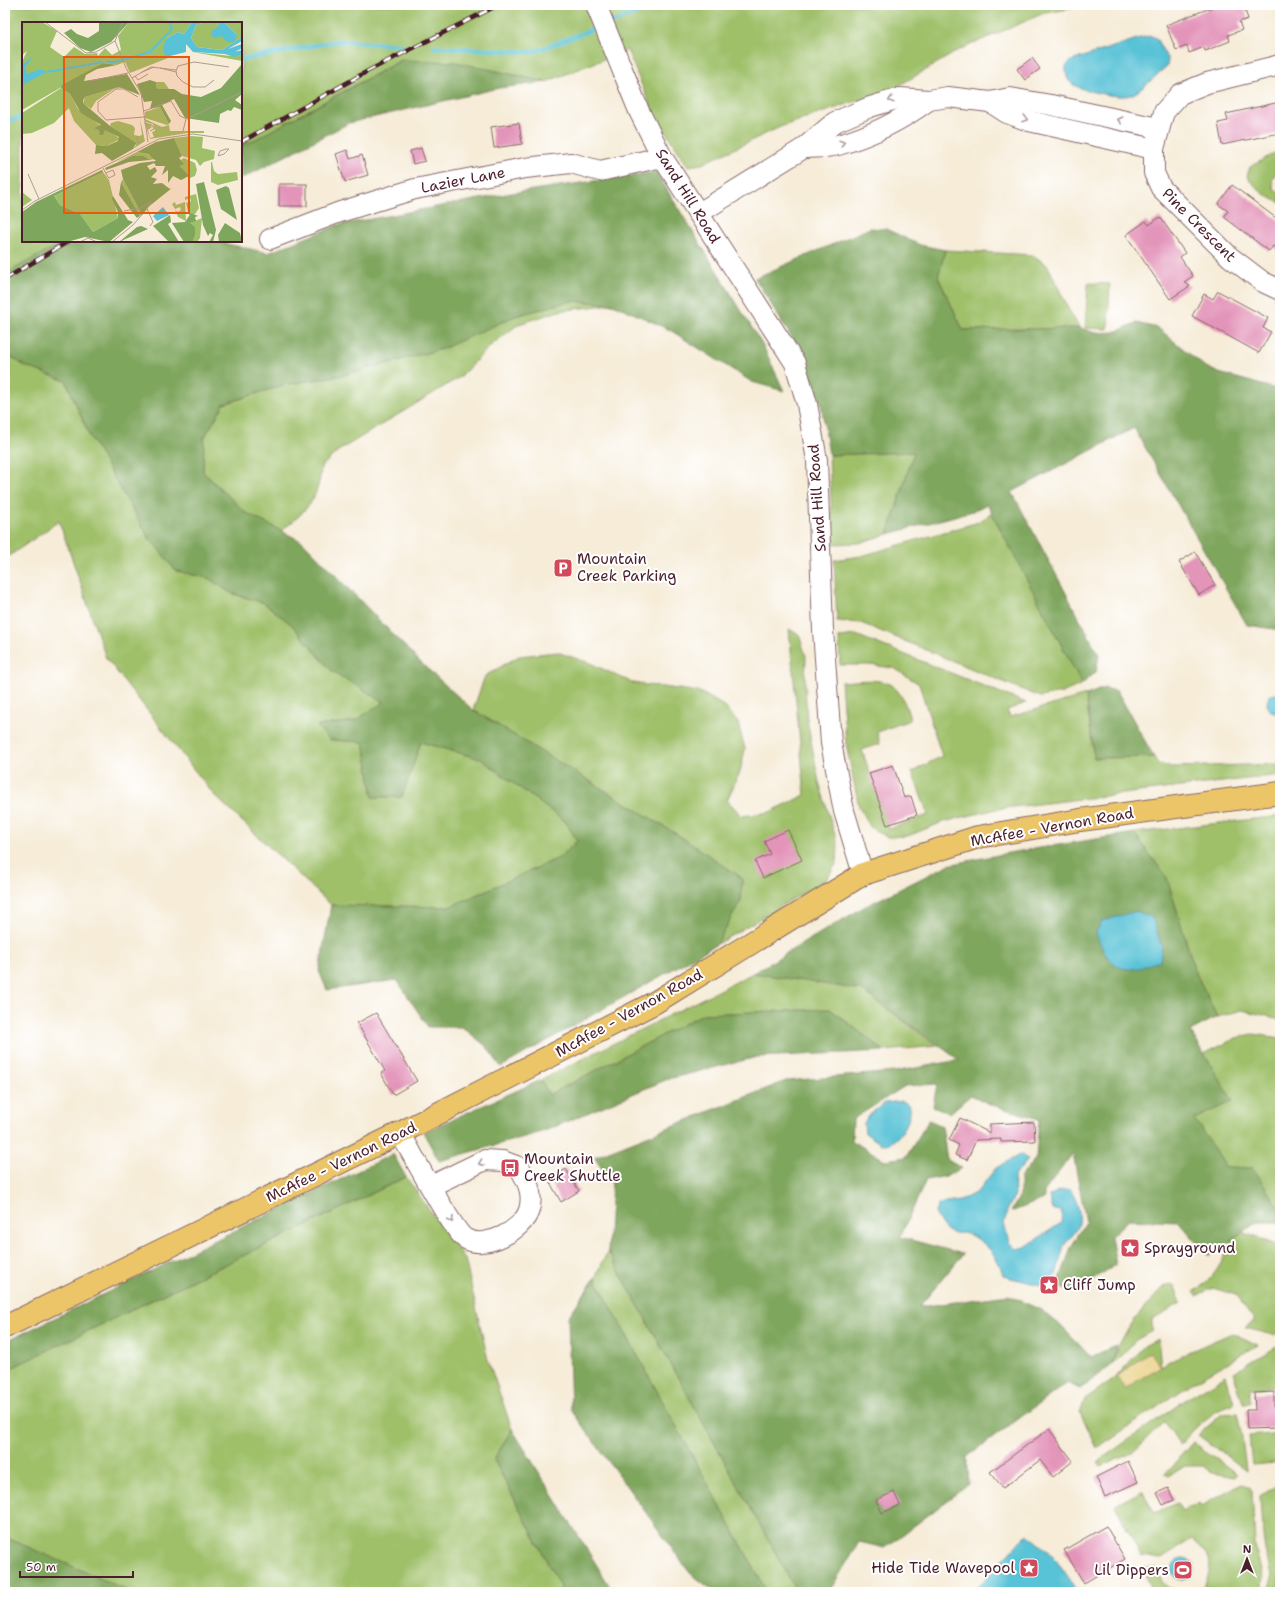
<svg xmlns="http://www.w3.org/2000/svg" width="1285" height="1597" font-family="'Shantell Sans',sans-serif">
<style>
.green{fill:#9fc069;stroke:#74704a}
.forest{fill:#7fa65d;stroke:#646244}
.sand{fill:#eeda9e;stroke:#9c7c64}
.water{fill:#59c2d6;stroke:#527080}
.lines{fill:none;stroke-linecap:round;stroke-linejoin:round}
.stream{stroke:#59c2d6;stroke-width:4.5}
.building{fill:#e394b9}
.minor-casing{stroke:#866768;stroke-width:22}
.major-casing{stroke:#866768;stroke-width:24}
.minor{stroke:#fff;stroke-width:20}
.major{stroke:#edc569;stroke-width:22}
.rail-casing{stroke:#4a1f2b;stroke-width:4.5}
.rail{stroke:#fff;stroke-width:3;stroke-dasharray:9;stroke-linecap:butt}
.oneway{stroke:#ae9aa0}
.labels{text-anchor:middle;stroke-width:4;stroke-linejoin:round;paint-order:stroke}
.street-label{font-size:15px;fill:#4a1f2b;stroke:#fff}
.poi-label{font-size:15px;fill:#4a1f2b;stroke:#fff;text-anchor:start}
.inset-river{fill:none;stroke:#59c2d6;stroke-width:2}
.inset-road{fill:none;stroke:#b19a93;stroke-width:1}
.view{fill:#e8590c;fill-opacity:0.15;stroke:#e8590c;stroke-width:2}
.inset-edge{fill:none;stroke:#4a1f2b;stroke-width:2}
</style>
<rect width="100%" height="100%" fill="#fff"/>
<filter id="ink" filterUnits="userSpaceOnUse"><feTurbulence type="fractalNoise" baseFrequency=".025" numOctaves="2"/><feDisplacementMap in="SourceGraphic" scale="8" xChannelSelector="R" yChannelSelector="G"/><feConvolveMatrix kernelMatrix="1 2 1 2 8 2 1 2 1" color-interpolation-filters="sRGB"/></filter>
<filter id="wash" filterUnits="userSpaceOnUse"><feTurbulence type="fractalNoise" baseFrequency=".012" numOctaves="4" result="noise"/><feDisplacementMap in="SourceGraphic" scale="16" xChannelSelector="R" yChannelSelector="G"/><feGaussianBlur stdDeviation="0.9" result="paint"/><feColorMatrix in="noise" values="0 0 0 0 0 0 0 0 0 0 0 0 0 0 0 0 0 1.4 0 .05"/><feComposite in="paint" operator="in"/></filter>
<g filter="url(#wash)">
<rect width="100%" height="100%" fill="#f6ecd8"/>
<g class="green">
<path d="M5,5H1068L1073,8L1042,14L1005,30L961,49L895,88L780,127L702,164L688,166L654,114L627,50L546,82L455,62L401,60L241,147V23H23V241H66L5,274Z"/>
<path d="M1280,150V170L1276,172L1272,180L1274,190L1280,193V203C1266,196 1256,190 1247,176L1250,167Z"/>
<path d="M945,250L1033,255L1048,266L1070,312L1080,328L963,330L938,277Z"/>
<path d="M1088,283L1110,284L1108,329L1085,328Z"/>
<path d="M571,301L613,304L559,311L519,324L491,345L460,377L338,451L321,467C319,500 306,511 281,531L246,513L203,472L204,438L224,404L283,385L343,375L442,349L515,316Z"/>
<path d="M5,353L25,366L66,381L89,435L148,536L176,571L208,578L231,593L264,603L291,624L332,671L385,702L355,721L318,726L330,740L364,742L373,797H402L420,742L481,759L566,822L577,841L559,858L449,907L331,905L214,795L106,658L59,521L5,559Z"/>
<path d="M914,452L888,534L859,543L833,544L829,455Z"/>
<path d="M992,513L1082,684L1062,693L1040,697L861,623L837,621L834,560L861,556L979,522Z"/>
<path d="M789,629L799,635L806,656L805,684L807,720L819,782L838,845L837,862L827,879L717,944L741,900L742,878L686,840L473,710L485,676L519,656L557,652L590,663L633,683L700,692L724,706L738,723L745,749L740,772L727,800L742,816L770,812L805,795Z"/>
<path d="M856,635L1026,703L1007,710L1010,717L1086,695L1094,758L1154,757L1158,764L1173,767L1280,764V775L997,809L943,822L908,836L887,837L871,828L859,807L846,744L841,682C882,679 899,675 910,720L877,732L880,744L862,750L889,829L928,815L912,772L942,756L919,684L894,668L870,665H840L839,637Z"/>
<path d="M1280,816V1019L1242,1010L1217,1017L1195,971L1167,878L1134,833Z"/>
<path d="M753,973L862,990L937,1046L884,1051L830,1009L703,1014L549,1095L541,1080Z"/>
<path d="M1253,1034L1280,1038V1087L1276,1091L1275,1101L1280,1119V1210L1252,1168L1226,1167L1194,1119L1232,1101L1204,1054L1236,1038Z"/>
<path d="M406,1177L465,1259L488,1360L512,1429L494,1460L561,1588V1592H131L5,1537V1371Z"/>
<path d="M1235,1230L1280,1245V1331L1274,1335L1245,1328L1255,1321L1236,1295L1213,1288L1196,1296L1194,1291C1218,1278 1226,1254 1235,1230Z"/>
<path d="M608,1251L797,1592H767L595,1278Z"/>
<path d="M1171,1284L1175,1287L1181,1303L1152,1319V1331L1136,1340L1112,1365C1122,1329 1140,1313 1165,1286Z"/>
<path d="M1232,1333L1258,1345L1194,1382L1097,1448L1080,1412L1085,1399L1116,1377L1144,1346L1158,1339L1161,1366L1173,1359Z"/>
<path d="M1280,1345V1401L1278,1387L1250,1388V1403H1243L1233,1372Z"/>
<path d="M1226,1376L1234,1403C1211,1412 1196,1426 1180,1445L1165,1422L1132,1453L1100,1467L1097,1462L1188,1398Z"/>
<path d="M1237,1413L1242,1436L1246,1471L1198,1435L1222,1414Z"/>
<path d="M1280,1433V1454L1275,1463L1252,1465L1249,1436Z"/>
<path d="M1193,1442L1237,1474L1235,1477L1212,1473L1203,1466H1185L1169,1476L1165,1474Z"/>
<path d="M1242,1484L1249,1486L1252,1491L1255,1546L1263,1579L1261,1592H1186L1204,1587C1213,1562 1213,1557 1192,1539L1160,1559L1141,1556L1115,1505L1142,1491L1155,1513L1177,1503L1182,1511L1189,1506L1191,1508L1200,1503L1202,1506L1227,1491Z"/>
<path d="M1280,1484V1592H1270C1273,1570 1267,1563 1264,1543C1261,1528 1261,1512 1260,1496Z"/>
<path d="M1144,1568H1156L1162,1582L1176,1592H1154L1148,1581Z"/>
</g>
<g class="forest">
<path d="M402,60L455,62L546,82L499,88L349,123L241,179V147Z"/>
<path d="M656,172L763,346L784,391L752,382L670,330L613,304L571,301L515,316L442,349L343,375L283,385L224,404L204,438L203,472L246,513L303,542L420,662L473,710L686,840L742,878L741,900L717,944L501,1067L486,1046L462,1027H428L397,980L327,990L319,971L331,905L449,907L559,858L577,841L566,822L481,759L421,742L402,797H373L364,742L330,740L317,726L355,721L384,702L332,671L291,624L264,603L231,593L208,578L176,571L148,536L89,435L66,381L25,366L5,353V274L66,241H214L268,253L338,225L512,193Z"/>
<path d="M870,228L886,229L920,245L945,250L938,277L963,330L1080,328L1096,333L1115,332L1136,323L1158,328L1204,366L1219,373L1280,390V630L1247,625L1134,428L1012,492L1099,655L1096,672L1082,684L987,504L973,511L888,534L914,452L829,455L821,403L803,356L755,278Z"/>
<path d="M1104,688L1117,691L1154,757L1094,758L1086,695Z"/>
<path d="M1134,833L1167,878L1195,971L1217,1017L1190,1031L1233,1101L1194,1119L1226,1167L1252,1168L1280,1210V1222H1257L1209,1256L1179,1222L1128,1220L1111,1236L1116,1265L1069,1293L1058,1285L1071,1247L1086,1222L1073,1153L1044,1192V1199L1011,1212L1020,1195V1178L1036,1158L1039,1119L992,1105L971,1095L950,1113L933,1106L937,1084L905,1086L853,1119L852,1141L885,1160L906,1157L929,1120L942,1126L947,1160L962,1168L947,1176L926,1180L900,1237L963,1254L919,1307L1008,1295L1041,1310L1059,1324L1091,1357L1117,1345L1112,1365L1080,1389L1067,1383L967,1457L969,1484L885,1548L859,1542L829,1592H797L608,1251L612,1184L594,1157L786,1081L894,1072L959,1060L862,990L753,973L864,907L948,865L1008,853Z"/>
<path d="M830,1009L884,1051L757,1057L668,1079L542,1132L439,1161L423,1132L541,1080L549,1095L703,1014Z"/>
<path d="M393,1154L406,1177L5,1371V1342Z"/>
<path d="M595,1278L767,1592H715L690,1573L571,1410L568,1317Z"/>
<path d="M512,1429L609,1585L614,1592H561V1588L494,1460Z"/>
<path d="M5,1537L131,1592H5Z"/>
</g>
<path class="sand" d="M1150,1352L1161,1366L1126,1388L1116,1377Z"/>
<g class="water">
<path d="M1151,36L1156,38L1168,60L1167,66C1156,75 1144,89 1131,95C1120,99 1080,91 1071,83C1066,79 1066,72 1066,66L1071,61L1140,38Z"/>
<path d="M1275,694L1280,695V713H1274L1268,709L1267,702L1269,696Z"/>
<path d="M1136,911L1152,917L1162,947L1160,961C1151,963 1139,970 1129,969C1111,969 1100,947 1096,932L1102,921Z"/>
<path d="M903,1101L910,1106C912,1121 898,1143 883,1145L865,1133L864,1123L868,1116L884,1103Z"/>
<path d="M1021,1154L1028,1160L1014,1176L1015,1195L1007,1211L1004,1224L1009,1242L1016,1249L1025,1247L1061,1223L1062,1211L1053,1210L1049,1196L1058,1191L1069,1189C1077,1198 1083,1217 1077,1229C1074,1235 1067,1240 1064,1246C1060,1256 1059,1269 1054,1279L1040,1285L1003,1276C1000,1258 983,1237 963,1233C959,1233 954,1234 951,1233C943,1229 939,1220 935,1213L938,1204L960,1201L977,1192L996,1168Z"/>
<path d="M1027,1534C1049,1549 1064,1568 1077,1592H973Z"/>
<circle cx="1183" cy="1569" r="11"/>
</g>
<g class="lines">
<g class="stream">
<path d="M608,24L659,5"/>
<path d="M434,47L533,52L599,27"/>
<path d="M241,60L337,41L402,45"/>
<path d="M5,121L23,117"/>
</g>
</g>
<g id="blocks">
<g class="building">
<path d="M1218,5H1243L1248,19L1239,22L1242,30L1228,35L1230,41L1205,51L1204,47L1189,53L1187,46L1176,50L1166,25Z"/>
<path d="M1032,58L1040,69L1025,80L1017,69Z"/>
<path d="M1280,102V133L1222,145L1218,123L1228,121L1226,114Z"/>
<path d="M519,123L522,144L494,148L491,127Z"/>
<path d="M421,148L425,161L413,164L410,151Z"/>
<path d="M347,150L350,159L362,155L368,175L345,182L336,154Z"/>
<rect x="279" y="184" width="28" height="22"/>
<path d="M1232,185L1280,221V252L1273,246L1269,251L1224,217L1228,211L1218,204Z"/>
<path d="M1160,217L1185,253L1180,257L1193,276L1184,282L1190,286L1170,299L1126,235L1146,221L1149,225Z"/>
<path d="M1218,291L1268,318L1263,328L1271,332L1259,353L1192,316L1204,294L1213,299Z"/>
<path d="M1195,552L1215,585L1199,595L1179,562Z"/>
<path d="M893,765L904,798L911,796L917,815L887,825L869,773Z"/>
<path d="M788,830L802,860L763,878L755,861L770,854L764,841Z"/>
<path d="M376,1013L417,1081L393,1095L381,1073L385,1071L357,1023Z"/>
<path d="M960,1118L990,1133V1124L1034,1122L1035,1141L1001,1142V1139L976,1140L967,1160L955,1155L959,1145L949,1140Z"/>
<path d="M566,1169L579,1191L561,1202L548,1179Z"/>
<path d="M1274,1392V1407H1280V1428L1247,1429L1246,1410H1255L1254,1393Z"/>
<path d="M1049,1429L1073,1461L1053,1477L1040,1460L1003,1488L990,1472Z"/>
<path d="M1128,1461L1138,1482L1105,1497L1096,1477Z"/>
<path d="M1168,1488L1174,1500L1163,1505L1157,1493Z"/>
<path d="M894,1492L900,1505L882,1513L876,1500Z"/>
<path d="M1106,1526L1125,1559L1084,1583L1064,1550Z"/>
</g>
</g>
</g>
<g filter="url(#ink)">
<use href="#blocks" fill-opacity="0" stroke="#866768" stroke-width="1"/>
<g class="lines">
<g class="minor-casing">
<g id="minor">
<path d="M596,5L639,111L662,157L795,363L807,404L817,460L823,630L831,743L844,811L863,874"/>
<path d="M1280,65L1207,83L1180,94L1164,112L1154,149V173L1161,188L1230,257L1263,282L1280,290"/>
<path d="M990,102L1007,113L1029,121L1154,149"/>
<path d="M804,148C815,147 827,148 838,145C870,136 902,120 929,100"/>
<path d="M699,213L804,148L835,122L870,107L900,98L929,100L948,97L990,102L1010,98L1051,105L1158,128"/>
<path d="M270,239L340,212L415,189L525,168L571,163L600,171L662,157"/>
<path d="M400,1133C411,1151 453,1232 466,1239C486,1250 523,1230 529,1210C534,1194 527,1180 519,1167L503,1161L485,1160L431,1186"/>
</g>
</g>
<g class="major-casing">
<path id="major" d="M5,1327L400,1133L654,1003L863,874L978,837L1080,820L1280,793"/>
</g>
<use href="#minor" class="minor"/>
<use href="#major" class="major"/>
<g class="rail-casing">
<g id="rail">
<path d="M241,142L368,71L498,5"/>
<path d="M5,279L69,241"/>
</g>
</g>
<use href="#rail" class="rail"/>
</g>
<defs><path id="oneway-chevron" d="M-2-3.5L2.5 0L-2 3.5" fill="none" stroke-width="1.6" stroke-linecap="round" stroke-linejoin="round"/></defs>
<g class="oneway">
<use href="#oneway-chevron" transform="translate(891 100) rotate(163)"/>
<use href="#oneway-chevron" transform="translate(1025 119) rotate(19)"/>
<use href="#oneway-chevron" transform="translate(1120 120) rotate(-168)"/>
<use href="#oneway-chevron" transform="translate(842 143) rotate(-19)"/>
<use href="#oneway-chevron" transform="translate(481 1163) rotate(159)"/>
<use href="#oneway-chevron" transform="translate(451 1220) rotate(59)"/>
</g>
</g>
<defs>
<g id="parking-square" transform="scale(1)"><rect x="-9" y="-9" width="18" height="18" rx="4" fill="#d1495b" stroke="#fff"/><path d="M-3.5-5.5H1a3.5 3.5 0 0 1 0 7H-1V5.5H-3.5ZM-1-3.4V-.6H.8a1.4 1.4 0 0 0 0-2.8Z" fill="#fff"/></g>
<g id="bus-square" transform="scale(1)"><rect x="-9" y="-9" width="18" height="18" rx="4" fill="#d1495b" stroke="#fff"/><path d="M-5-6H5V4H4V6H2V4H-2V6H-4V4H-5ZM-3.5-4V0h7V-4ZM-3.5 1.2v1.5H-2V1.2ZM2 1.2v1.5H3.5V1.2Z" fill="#fff"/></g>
<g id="sight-square" transform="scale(1)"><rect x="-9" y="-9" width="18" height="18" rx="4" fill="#d1495b" stroke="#fff"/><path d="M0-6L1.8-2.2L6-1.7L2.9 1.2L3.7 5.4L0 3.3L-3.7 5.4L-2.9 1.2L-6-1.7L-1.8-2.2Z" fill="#fff"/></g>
<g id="stadium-square" transform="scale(1)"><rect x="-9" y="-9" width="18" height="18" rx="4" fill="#d1495b" stroke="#fff"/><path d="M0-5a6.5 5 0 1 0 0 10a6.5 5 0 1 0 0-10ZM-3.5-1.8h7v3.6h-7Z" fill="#fff"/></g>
</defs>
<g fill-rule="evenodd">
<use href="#parking-square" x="563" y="568"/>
<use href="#bus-square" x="510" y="1168"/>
<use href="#sight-square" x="1130" y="1248"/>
<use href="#sight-square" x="1049" y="1285"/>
<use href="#sight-square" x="1029" y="1568"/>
<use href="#stadium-square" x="1183" y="1570"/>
</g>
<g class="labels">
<g class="street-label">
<text transform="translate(463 180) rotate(-11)" y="5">Lazier Lane</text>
<text transform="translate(688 196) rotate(58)" y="5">Sand Hill Road</text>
<text transform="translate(1199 225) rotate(45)" y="5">Pine Crescent</text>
<text transform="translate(817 498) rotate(-94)" y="5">Sand Hill Road</text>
<text transform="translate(1052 827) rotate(-10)" y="5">McAfee - Vernon Road</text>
<text transform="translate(629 1013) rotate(-29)" y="5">McAfee - Vernon Road</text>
<text transform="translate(341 1162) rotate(-26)" y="5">McAfee - Vernon Road</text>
</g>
<g class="poi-label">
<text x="577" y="564">Mountain<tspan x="577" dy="17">Creek Parking</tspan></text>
<text x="524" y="1164">Mountain<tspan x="524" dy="17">Creek Shuttle</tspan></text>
<text x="1144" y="1253">Sprayground</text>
<text x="1063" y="1290">Cliff Jump</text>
<text x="1015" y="1573" text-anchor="end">Hide Tide Wavepool</text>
<text x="1169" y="1575" text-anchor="end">Lil Dippers</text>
</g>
</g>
<g transform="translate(22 22)">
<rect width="220" height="220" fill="#f6ecd8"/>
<path d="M0,0H20L35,9L28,25L42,35L52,25L63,32L75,31L76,34L83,26L90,33L99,28L96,14L107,0H170L162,12L156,10L144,17L146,36L108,51L103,40L95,43L81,41L0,88V40L5,29L0,33ZM183,0H196L200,14L215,13L202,0H220V15L200,28L175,25L169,16L174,3ZM171,30L209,34L220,32V39ZM134,60H142L147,67H135ZM97,65H101L92,67L74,79L69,87L61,81L63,75ZM39,66L48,72L56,87L79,104L73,106L88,109L98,117L85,124L74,123L52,99L47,86L32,101L10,111L0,112V91ZM138,85L147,102L145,103L123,96V90ZM118,97L123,119L111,127L114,123L88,104L89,101L96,99L110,103L113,106L112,113L117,114L120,113ZM123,97L140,105L147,103L148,109H182V111H165L128,117L123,102H128L130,105L126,108L128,116L132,115L130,110L133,109L131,102L123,100ZM169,114L181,115L180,126L193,129L192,137L182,140L178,144L174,138L160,134L152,116ZM115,130L125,132L133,137L128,138L122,134H110L94,140ZM162,136L173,141L175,148L173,154L168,156L158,144L161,142L159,138ZM189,140H190L192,149L196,152L215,150L216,158L196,163L189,160ZM81,150L87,158L96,196L71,210L58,192L38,183L32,174ZM101,157L120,193L118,194L99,160ZM0,170L10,178L0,185ZM174,172L177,186L173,192L167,193L164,181L169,179L168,176L163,178V175ZM153,180L154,183L163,180L164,199L156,195L153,188L156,190L159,188L158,185L153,187L150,182ZM180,196L178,216L175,220H170L168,201Z" fill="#9fc069"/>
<path d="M77,0H107L89,20L69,30L58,26L42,11L49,7L55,12L66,16L77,9ZM81,41L95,43L75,47L64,53L62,59L105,52L118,73L97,65L63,75L61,78V81L88,104L114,121L111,127L90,139L80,131L73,132L74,123L85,124L96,119L97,115L83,108L81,113H78L77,108L72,106L79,103L59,91L48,72L39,66L40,63ZM220,42V72L213,78L220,83V88L212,85L209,89L206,88L198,92L197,101L163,96L152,77L140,83L149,99L147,102L138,85L128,87L130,79L122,80L115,62L128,58L134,60L135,67H152L160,72L179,75L199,66ZM152,116L160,134L157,136L162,142L158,144L167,154L159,158L151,154L146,161V148L140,153L143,144H134L132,141L125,144L128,148L133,145L135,149L129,155L135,157L131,162L140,161L148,167L150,166L125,186L120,193L101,157L99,148L118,141L134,139L126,132L115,130L134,120ZM110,134H122L128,138L107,140L84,148L83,146ZM80,148L81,150L32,174L38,183L58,192L71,210L96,196V190L90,177L91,174L106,198L111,200L87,220L63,215L45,220H0V190L14,180ZM99,160L118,194L115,196L97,173ZM182,160L194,208L191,220H187L191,213L188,211L186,214L181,203L174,162ZM204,164L207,166L215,198L199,187L194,168ZM169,191L176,194L173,195L174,199L168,201L173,205V213L170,220H162L150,201L163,200ZM148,193L149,200L146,202L157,220H147L131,204ZM203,201L218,211L220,220H197L196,213ZM119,204L126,207L97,220L115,205Z" fill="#7fa65d"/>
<path d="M170,0H183L174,3L169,16L175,25L200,28L220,15V19L206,27L220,22V26L213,30L220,28V32L212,35L203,32L171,30L164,22V30L144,35L141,27L144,17L156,10L162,12ZM196,0H202L215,13L212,20H205L200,14L193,16L190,14L189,10L197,4ZM11,34L3,46L5,52L19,47L25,50L0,63V43ZM141,185L147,193L135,199L131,194Z" fill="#59c2d6"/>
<path class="inset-river" d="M84,40H93L128,30L150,7L148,1L151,0M25,50L81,40"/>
<path class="inset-road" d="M23,0L64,31L74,30L93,19M101,0L93,19L104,46L119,71L126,120M138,46L154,50M120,50L132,45M113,54L116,58L126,52M110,56L129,45L154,48M192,58L183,65H171L161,60L155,54L154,49L156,44L172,40L207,45M68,59L106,51M116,75L102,67H94L76,80V89L84,98L122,95M122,89L149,79L158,94L165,97L220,70M122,101L130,103L132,107L128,109M161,109L164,97M115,114L116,121L121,119M204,127H207L202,132L196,134L198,129ZM81,146L86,155L87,156L93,153L91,148L84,151M6,152L17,177M0,188L13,179L137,117L171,112L220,119M102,189L119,186L129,180L125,187M58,220L66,216L75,220M90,220L111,203L125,187L131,200L128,204"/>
<path class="view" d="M42,35H167V191H42Z"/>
<rect width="220" height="220" class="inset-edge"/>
</g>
<rect width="1285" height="1597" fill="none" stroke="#fff" stroke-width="20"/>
<g transform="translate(1247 1559)" stroke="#ffffff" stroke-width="3" paint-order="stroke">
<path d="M0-3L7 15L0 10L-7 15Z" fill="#4a1f2b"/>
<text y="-6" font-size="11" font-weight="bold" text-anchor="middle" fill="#4a1f2b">N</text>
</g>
<path d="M20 1571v6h113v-6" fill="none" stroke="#4a1f2b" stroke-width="2"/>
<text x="26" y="1571" font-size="12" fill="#4a1f2b" stroke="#ffffff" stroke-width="3" paint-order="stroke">50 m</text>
</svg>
